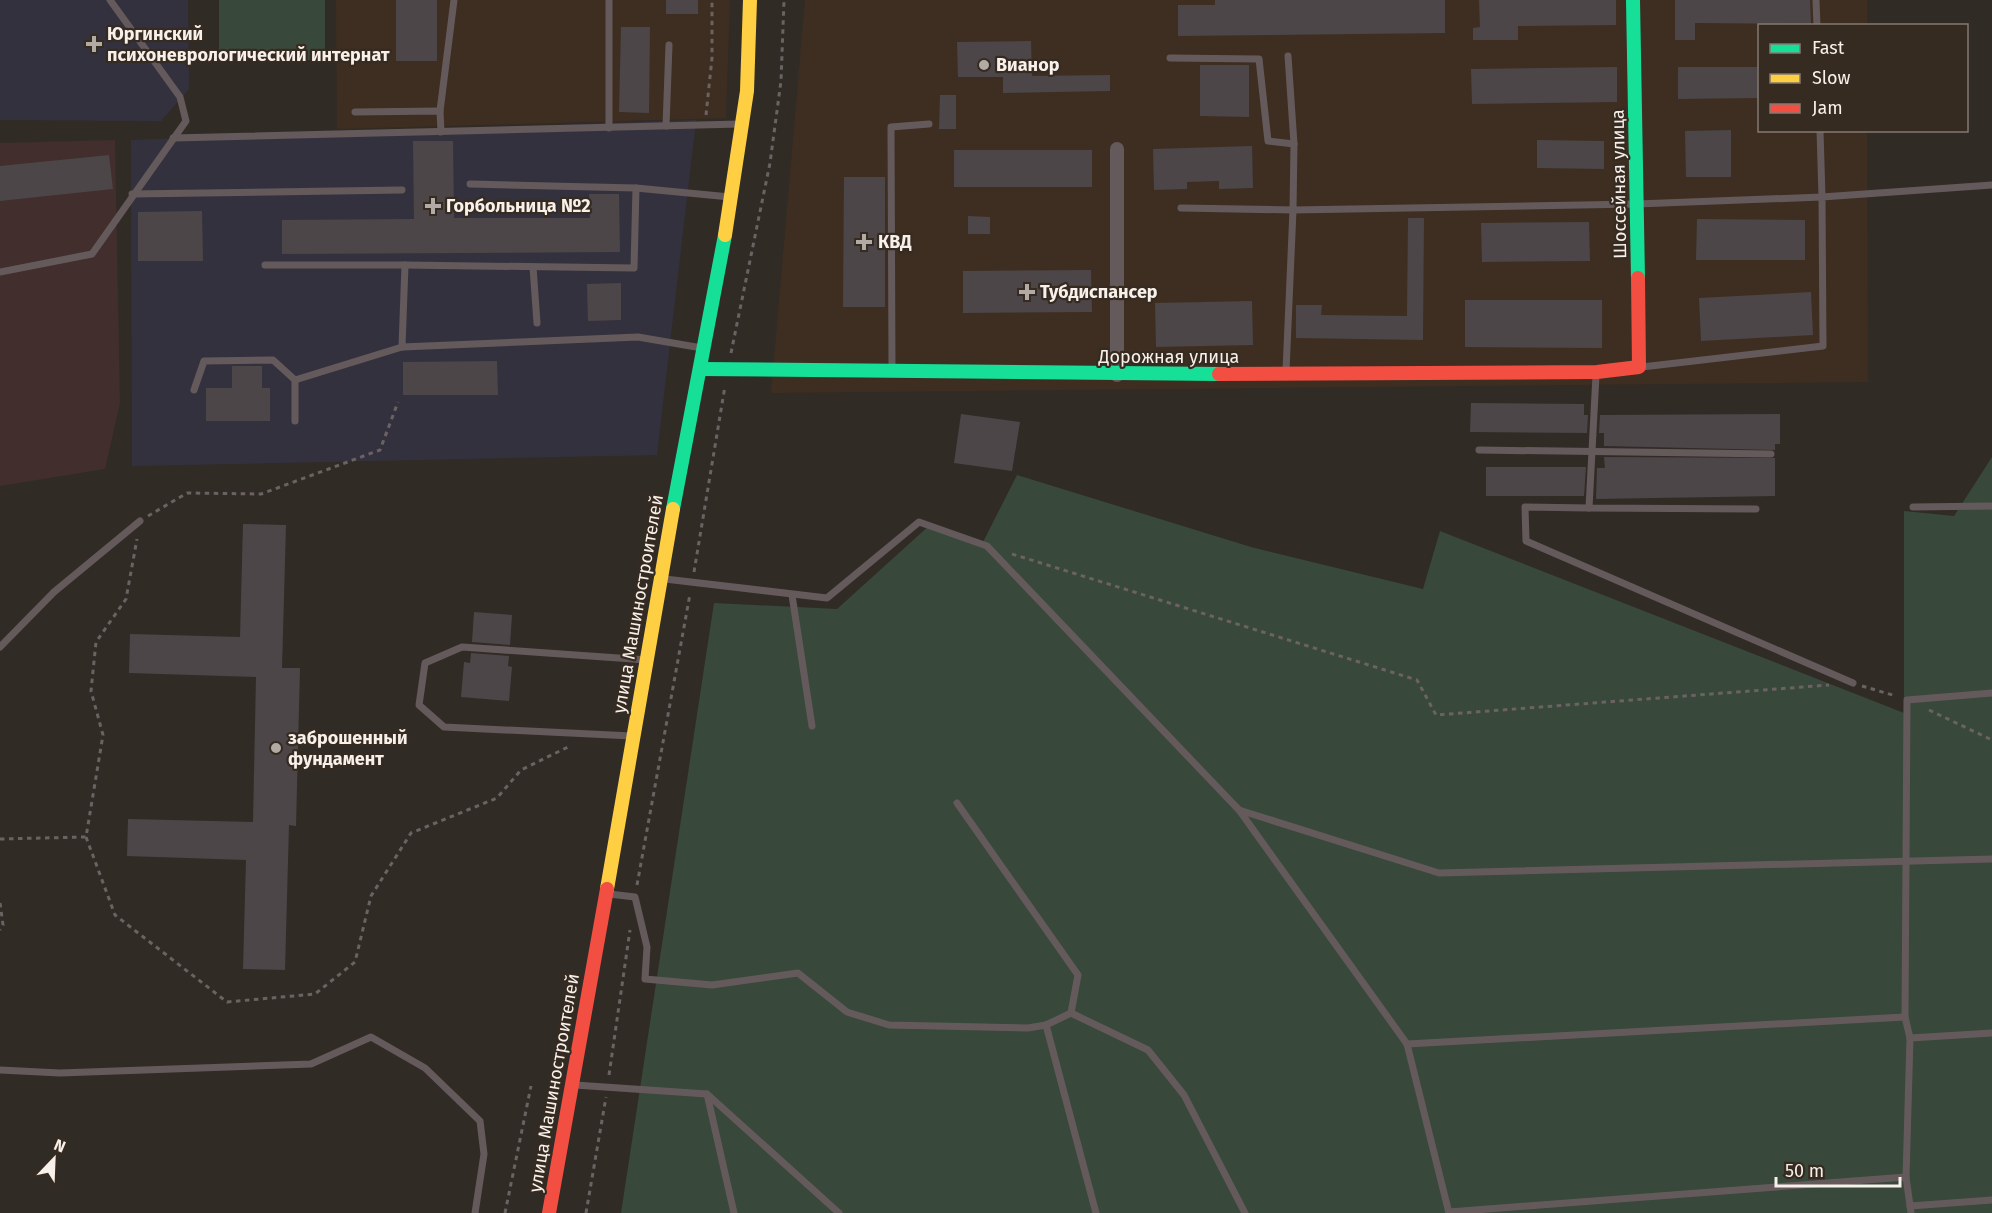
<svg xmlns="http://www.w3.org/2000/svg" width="1992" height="1213" font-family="'Fira Sans',sans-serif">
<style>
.built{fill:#3d2e21}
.industrial{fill:#412e2d}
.medical{fill:#34313f}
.green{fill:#38483a}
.building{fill:#4c4648}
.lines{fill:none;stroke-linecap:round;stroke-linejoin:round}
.path{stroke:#6b6262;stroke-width:3;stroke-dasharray:4.5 4.5;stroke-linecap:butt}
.lane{stroke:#655a5b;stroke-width:7}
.street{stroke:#655a5b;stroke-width:14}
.fast{stroke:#16e098;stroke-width:14}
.slow{stroke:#ffcf43;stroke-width:14}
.jam{stroke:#f24e42;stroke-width:14}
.poi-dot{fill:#b2aba5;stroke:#362b21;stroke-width:2}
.labels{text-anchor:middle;stroke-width:4.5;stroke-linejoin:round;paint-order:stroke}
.poi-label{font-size:18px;font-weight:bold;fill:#f8f0ea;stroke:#362b21;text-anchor:start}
.street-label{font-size:18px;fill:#f8f0ea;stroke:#362b21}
</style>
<rect width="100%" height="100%" fill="#312b26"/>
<g class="built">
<path d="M336,0H730L726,118L337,129Z"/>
<path d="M805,0H1867V25L1760,26V130L1867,131L1868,382L771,393Z"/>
</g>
<path class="industrial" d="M115,140L120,403L105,469L0,486V143Z"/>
<g class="medical">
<path d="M0,0H188L189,89L161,121L0,120Z"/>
<path d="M696,120L657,455L132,466L131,140Z"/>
</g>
<g class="green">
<rect x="219" y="0" width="106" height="60"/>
<path d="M1992,457V1213H621L714,603L837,609L931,524L983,542L1017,475L1251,547L1423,589L1440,531L1904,713V511L1954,516Z"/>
</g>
<g class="building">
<rect x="396" y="0" width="41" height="61"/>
<rect x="666" y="0" width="32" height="14"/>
<path d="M1215,0H1445V33L1178,36V5H1215Z"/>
<path d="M1479,0H1616V25L1518,26V40H1473V28L1480,27Z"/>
<path d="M1675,0H1810L1811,24L1695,23V40H1675Z"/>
<path d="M621,27H650L649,113L619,112Z"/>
<path d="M1031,41L1032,76L1110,75V91L1003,93V77H958L957,42Z"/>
<path d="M1200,65H1249V117L1200,116Z"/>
<path d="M1617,67V102L1472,104L1471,69Z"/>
<path d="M1678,67H1757L1758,98L1678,99Z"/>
<path d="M940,95H956V129H939Z"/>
<path d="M1731,130V177H1686L1685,131Z"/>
<path d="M1537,140L1604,141V169L1537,168Z"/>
<path d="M413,141H453L454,218H590L589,194H619L620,252L282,254V220L414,219Z"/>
<path d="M1252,146L1253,188L1219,189V181L1187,182V189L1154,190L1153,149Z"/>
<rect x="954" y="150" width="138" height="37"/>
<path d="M109,155L113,189L0,201V166Z"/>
<path d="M844,177H885V307H843Z"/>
<path d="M202,211L203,261H138V212Z"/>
<path d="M968,216L990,217V234H968Z"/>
<path d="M1408,218H1424L1423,340L1296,338V305H1322L1321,315L1407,316Z"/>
<path d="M1697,219L1805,220V260H1696Z"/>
<path d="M1589,222L1590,261L1482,262L1481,223Z"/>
<path d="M1091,270L1092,312L963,313V271Z"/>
<path d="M621,283V320L588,321L587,284Z"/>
<path d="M1811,292L1813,335L1701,341L1699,298Z"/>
<path d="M1465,300H1602V348L1465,347Z"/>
<path d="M1252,301L1253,345L1156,347L1155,303Z"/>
<path d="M497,361L498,395H403V362Z"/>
<path d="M232,366H262V388H270V421H206V388H232Z"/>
<path d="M1471,403L1584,404V415H1588L1587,433L1470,432Z"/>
<path d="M961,414L1020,422L1012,471L954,463Z"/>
<path d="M1780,414V444H1775V450L1604,446V433H1599L1600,415Z"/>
<path d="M1604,457L1775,458V496L1596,499L1597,468H1605Z"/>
<path d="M1486,467H1586L1584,496H1486Z"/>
<path d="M243,524L286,525L282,668H300L296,826L289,825L285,970L243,969L246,860L127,856L128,819L253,822L256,677L129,673L130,634L240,637Z"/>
<path d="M474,612L512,615L510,645L472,642Z"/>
<path d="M471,653L509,656L508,666L512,667L509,701L461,697L464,662L470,663Z"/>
</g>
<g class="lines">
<g class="path">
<path d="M706,115L712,58V0"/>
<path d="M731,353L770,163L781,81L784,0"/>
<path d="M148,516L187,493L261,494L380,450L398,402"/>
<path d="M1012,554L1417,680L1436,715L1829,685"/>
<path d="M694,572L725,386"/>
<path d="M1862,686L1896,696"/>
<path d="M1929,710L1992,740"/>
<path d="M86,837L115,915L227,1002L315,994L355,962L371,896L411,833L497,798L521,770L570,746"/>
<path d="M0,839L86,837L103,735L91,691L96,642L126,599L137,539"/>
<path d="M637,885L690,594"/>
<path d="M0,903L3,925L0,930"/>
<path d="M609,1075L630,930"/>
<path d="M505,1213L531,1086"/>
<path d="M586,1213L606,1097"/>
</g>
<g class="lane">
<path d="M1816,0L1817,26"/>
<path d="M1170,58L1259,59L1268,141L1294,144"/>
<path d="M440,111L454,0"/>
<path d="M355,112L440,111L441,132"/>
<path d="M666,126L669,45"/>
<path d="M609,128V0"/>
<path d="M173,138L740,124"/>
<path d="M470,184L636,188L730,197"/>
<path d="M132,194L402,190"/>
<path d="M1181,208L1293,210L1294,144L1288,56"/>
<path d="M265,265H405L402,347"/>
<path d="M405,265L634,268L636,188"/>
<path d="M533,267L537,323"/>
<path d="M0,272L92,254L186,121L180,97L110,0"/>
<path d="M1642,367L1823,346L1822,197L1992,185"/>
<path d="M892,369L891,127L929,124"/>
<path d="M1286,371L1293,210L1637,204L1822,197L1820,130"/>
<path d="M1596,375L1589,508L1756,509"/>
<path d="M194,390L204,361L273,360L295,380"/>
<path d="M295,421V380L402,347L638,337L702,348"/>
<path d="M1479,450L1771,454"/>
<path d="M1913,507L1992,506"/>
<path d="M1589,508L1525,507L1526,541L1853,683"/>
<path d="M665,579L827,598L919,522L987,546L1239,810L1407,1044L1449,1213"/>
<path d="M792,595L812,726"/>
<path d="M0,647L54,592L140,521"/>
<path d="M632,736L444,727L419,705L425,663L462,647L647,660"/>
<path d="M957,803L1078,975L1071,1013"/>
<path d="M1239,810L1439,873L1992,859"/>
<path d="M609,894L635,897L647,947L645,979L712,985L798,973L847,1012L889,1025L1028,1028L1046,1025L1071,1013L1148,1050L1184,1095L1245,1213"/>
<path d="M1046,1025L1096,1213"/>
<path d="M1910,1038L1992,1033"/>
<path d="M1407,1044L1905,1017"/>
<path d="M0,1070L60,1073L311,1064L371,1037L425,1068L480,1121L484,1154L475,1213"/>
<path d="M575,1085L707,1094L839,1213"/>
<path d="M707,1094L734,1213"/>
<path d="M1910,1206L1992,1200"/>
<path d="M1449,1212L1906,1177"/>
<path d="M1911,1213L1906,1177L1910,1038L1905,1017L1907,700L1992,693"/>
</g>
<path class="street" d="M1117,375V149"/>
<g class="fast">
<path d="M1633,0L1638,278"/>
<path d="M700,369L1219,374"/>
<path d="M673,509L725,235"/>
</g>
<g class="slow">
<path d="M725,235L747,91L750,0"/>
<path d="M607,889L673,509"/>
</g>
<g class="jam">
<path d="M1219,374L1597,372L1639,367L1638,278"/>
<path d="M549,1213L607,889"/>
</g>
</g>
<g class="poi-dot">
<path d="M91 35h6v6h6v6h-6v6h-6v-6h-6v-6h6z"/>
<circle cx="984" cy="65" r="6"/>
<path d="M430 197h6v6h6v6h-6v6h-6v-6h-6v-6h6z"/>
<path d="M861 233h6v6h6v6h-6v6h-6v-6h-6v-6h6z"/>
<path d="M1024 283h6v6h6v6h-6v6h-6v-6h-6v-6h6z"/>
<circle cx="276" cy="748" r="6"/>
</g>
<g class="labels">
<g class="poi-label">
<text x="107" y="40">Юргинский<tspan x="107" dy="21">психоневрологический интернат</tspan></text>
<text x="996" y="71">Вианор</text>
<text x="446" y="212">Горбольница №2</text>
<text x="878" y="248">КВД</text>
<text x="1040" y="298">Тубдиспансер</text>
<text x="288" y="744">заброшенный<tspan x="288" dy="21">фундамент</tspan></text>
</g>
<g class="street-label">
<text transform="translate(1619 184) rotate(-91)" y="6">Шоссейная улица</text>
<text x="1169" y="363">Дорожная улица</text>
<text transform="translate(638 604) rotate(-80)" y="6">улица Машиностроителей</text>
<text transform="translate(554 1083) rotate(-80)" y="6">улица Машиностроителей</text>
</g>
</g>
<rect x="1758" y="24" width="210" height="108" fill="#362b21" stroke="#847a71" stroke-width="1.5"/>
<rect x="1770" y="44" width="30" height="9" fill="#16e098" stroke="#847a71" stroke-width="1.5"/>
<text x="1812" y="54" font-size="18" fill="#f8f0ea">Fast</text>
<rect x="1770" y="74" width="30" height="9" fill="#ffcf43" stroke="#847a71" stroke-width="1.5"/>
<text x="1812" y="84" font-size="18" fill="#f8f0ea">Slow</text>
<rect x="1770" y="104" width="30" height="9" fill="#f24e42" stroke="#847a71" stroke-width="1.5"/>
<text x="1812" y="114" font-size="18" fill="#f8f0ea">Jam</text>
<g transform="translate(54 1159) rotate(23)" stroke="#362b21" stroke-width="4.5" paint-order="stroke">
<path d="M0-4.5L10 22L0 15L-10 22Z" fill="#f8f0ea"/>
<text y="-9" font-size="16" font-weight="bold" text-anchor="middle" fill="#f8f0ea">N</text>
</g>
<path d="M1776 1177v9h124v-9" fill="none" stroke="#f8f0ea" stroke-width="3"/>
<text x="1785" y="1177" font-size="18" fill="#f8f0ea" stroke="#362b21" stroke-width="4.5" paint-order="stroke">50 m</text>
</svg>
